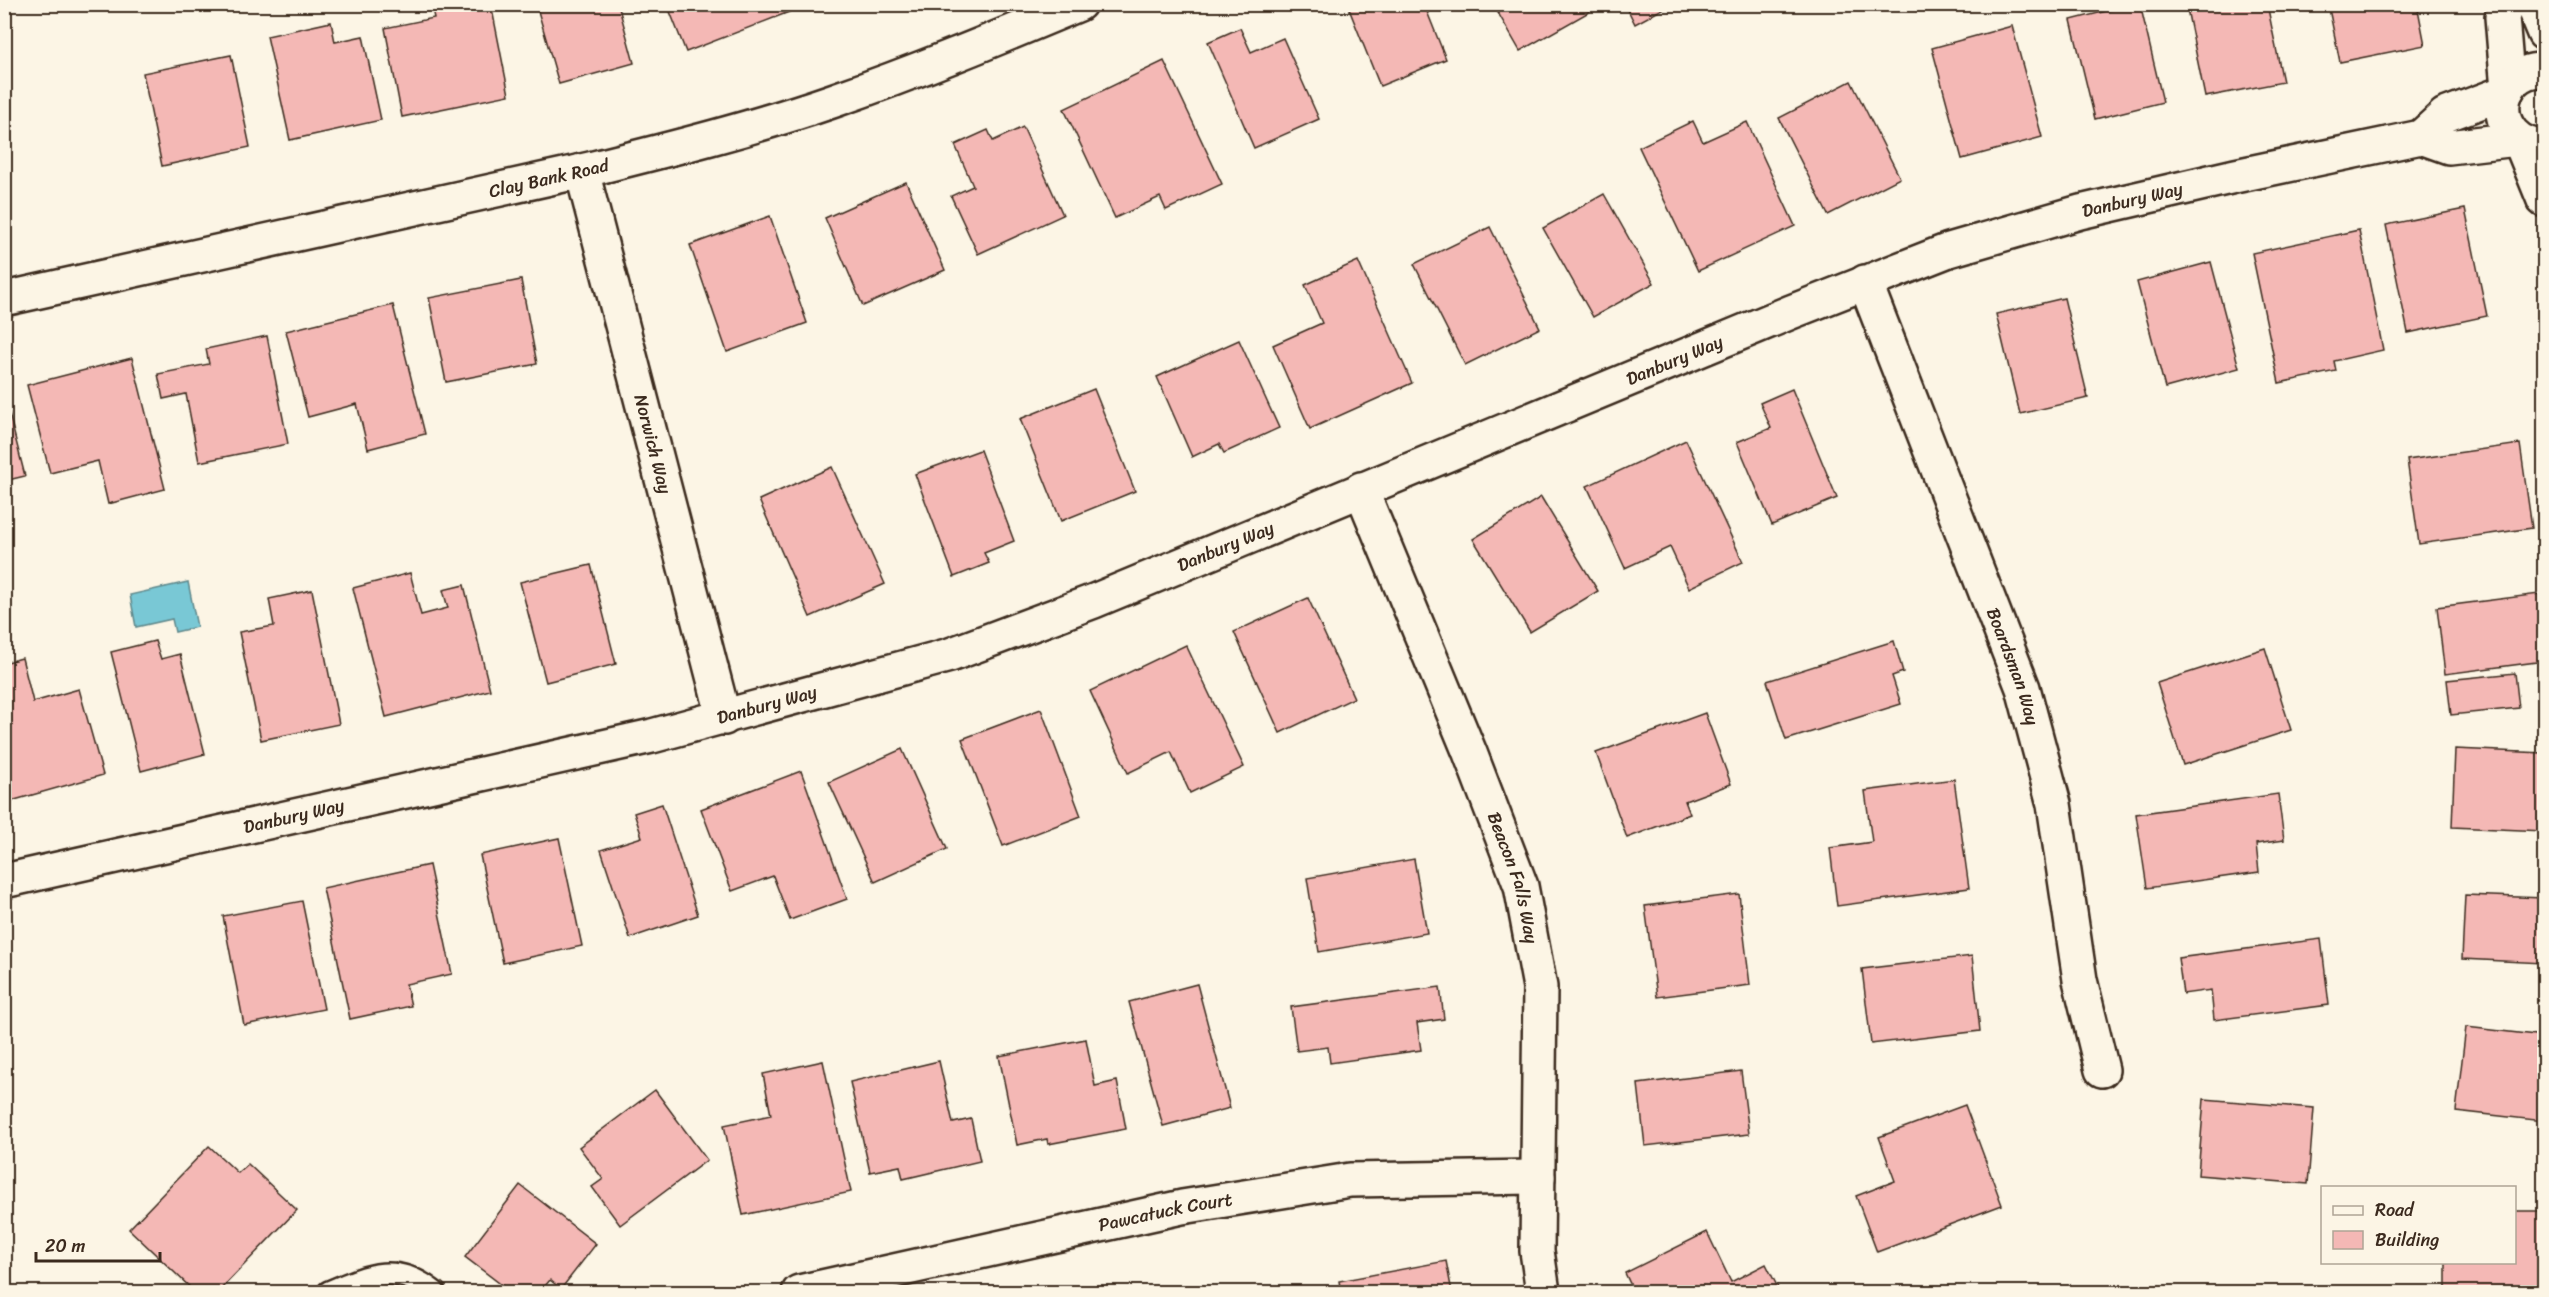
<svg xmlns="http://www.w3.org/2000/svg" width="2549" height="1297" font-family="Sriracha,sans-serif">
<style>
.water{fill:#79c8d5;stroke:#60898c;stroke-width:1.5}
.building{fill:#f4b8b5;stroke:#3b2a1e;stroke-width:1.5}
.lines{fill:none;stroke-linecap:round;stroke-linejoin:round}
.service-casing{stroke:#3b2a1e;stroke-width:26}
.minor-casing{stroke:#3b2a1e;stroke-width:38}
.service{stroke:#fcf5e5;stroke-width:21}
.minor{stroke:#fcf5e5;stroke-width:33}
.labels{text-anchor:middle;stroke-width:6;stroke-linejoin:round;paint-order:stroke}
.street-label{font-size:18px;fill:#3b2a1e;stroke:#fcf5e5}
</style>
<rect width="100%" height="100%" fill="#fcf5e5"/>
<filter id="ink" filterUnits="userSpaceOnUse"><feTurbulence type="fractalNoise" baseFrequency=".0167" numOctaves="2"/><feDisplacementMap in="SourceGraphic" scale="12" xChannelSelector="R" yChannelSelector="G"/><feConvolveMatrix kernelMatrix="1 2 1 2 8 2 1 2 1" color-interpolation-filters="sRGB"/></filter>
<g filter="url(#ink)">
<path class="water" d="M188,582L197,627L175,632L172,619L136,627L130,595Z"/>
<g class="building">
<path d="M431,4H491L509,95L402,117L385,28L434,18Z"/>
<path d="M536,4H618L634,63L559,84Z"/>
<path d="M667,4H786L789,12L686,52Z"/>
<path d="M1347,4H1424L1446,59L1380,86Z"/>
<path d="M1493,4H1585L1589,12L1520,51Z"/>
<path d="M1625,4H1672L1635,24Z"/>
<path d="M2134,4H2140L2163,102L2095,119L2071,20Z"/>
<path d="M2186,4H2267L2283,82L2205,97Z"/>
<path d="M2328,4H2417L2425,45L2340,62Z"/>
<path d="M331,22L335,42L363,36L381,120L290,140L267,36Z"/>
<path d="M2012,26L2042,137L1962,159L1932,48Z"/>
<path d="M1240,28L1251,52L1283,38L1319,119L1254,148L1208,42Z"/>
<path d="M231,55L250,147L162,166L143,73Z"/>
<path d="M1164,61L1222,184L1166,210L1160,197L1115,218L1064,109Z"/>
<path d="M1851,81L1900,178L1828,215L1779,118Z"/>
<path d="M1693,121L1703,142L1747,122L1795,226L1698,271L1639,147Z"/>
<path d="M1023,127L1063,215L978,254L951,196L973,186L955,145L988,130L993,141Z"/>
<path d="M906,182L945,270L863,306L825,218Z"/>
<path d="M1604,194L1654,283L1593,317L1543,228Z"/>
<path d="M2465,209L2487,316L2408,333L2386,225Z"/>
<path d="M770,216L807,323L727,352L690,245Z"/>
<path d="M1490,227L1540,328L1465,365L1414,264Z"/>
<path d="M2359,230L2383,350L2334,361L2336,371L2279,383L2252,253Z"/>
<path d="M1358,261L1412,383L1310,429L1273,345L1322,323L1305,285Z"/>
<path d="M2211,262L2239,368L2165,388L2137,282Z"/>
<path d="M521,280L537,364L446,382L429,298Z"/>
<path d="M2064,298L2088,398L2020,414L1996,314Z"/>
<path d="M393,305L425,434L368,449L357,404L308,417L286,331Z"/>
<path d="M267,336L288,444L199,462L186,394L163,399L158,374L209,364L206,349Z"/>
<path d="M1239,340L1279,428L1224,453L1219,444L1192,457L1157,377Z"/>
<path d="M132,358L165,489L108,504L98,461L50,473L27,385Z"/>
<path d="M1094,389L1135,491L1061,521L1020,419Z"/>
<path d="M1792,389L1837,498L1772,525L1737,442L1771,428L1760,403Z"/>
<path d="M4,394L25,476L4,481Z"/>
<path d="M1686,440L1743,562L1689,588L1670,547L1625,568L1587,486Z"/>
<path d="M2520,444L2532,528L2419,544L2407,460Z"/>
<path d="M980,450L1014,541L984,553L989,563L954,577L915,474Z"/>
<path d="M832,467L885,584L810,617L759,500Z"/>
<path d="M1541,497L1598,591L1530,632L1473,539Z"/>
<path d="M591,565L616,664L546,682L520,582Z"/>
<path d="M410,573L421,615L448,608L443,590L464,585L490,690L386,717L353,588Z"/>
<path d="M312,590L339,724L261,740L239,632L274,626L269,599Z"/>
<path d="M2539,594L2544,661L2445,674L2437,607Z"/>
<path d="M1308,598L1354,698L1280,733L1234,632Z"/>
<path d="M155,641L161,659L180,654L205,754L141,771L111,652Z"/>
<path d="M1894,641L1903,672L1892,676L1901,704L1786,740L1767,681Z"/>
<path d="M1186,645L1244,767L1190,793L1171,752L1128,773L1090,691Z"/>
<path d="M2265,648L2291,730L2183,765L2157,683Z"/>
<path d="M22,658L33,702L79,689L103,775L4,803V663Z"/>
<path d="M2515,673L2519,708L2451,715L2447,680Z"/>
<path d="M1041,709L1081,816L1003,846L962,739Z"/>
<path d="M1705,713L1731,784L1685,801L1690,814L1627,838L1596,753Z"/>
<path d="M902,749L947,849L875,882L829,782Z"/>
<path d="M2455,749L2544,753V831L2452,827Z"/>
<path d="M801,771L847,899L790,920L773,876L732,891L701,809Z"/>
<path d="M1954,779L1969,888L1837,906L1830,848L1872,842L1865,791Z"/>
<path d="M2278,794L2284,840L2256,844L2259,872L2147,888L2136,814Z"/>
<path d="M662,804L698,915L630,938L601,850L642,837L634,813Z"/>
<path d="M559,838L582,946L503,963L480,855Z"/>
<path d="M1414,859L1427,933L1319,952L1307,878Z"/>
<path d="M429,865L452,974L406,984L411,1006L350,1019L323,888Z"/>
<path d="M1739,894L1750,985L1657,997L1645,906Z"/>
<path d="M2465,895L2544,898V963L2462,959Z"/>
<path d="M302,901L324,1009L244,1025L223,916Z"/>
<path d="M2321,939L2329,1005L2214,1020L2211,990L2183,994L2178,958Z"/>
<path d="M1972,956L1980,1031L1871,1044L1862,969Z"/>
<path d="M1197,984L1230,1108L1163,1126L1129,1002Z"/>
<path d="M1440,987L1444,1019L1417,1023L1421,1050L1330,1063L1328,1047L1297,1051L1291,1007Z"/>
<path d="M2466,1027L2544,1036V1121L2456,1111Z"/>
<path d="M1086,1039L1095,1086L1117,1081L1126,1129L1048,1144L1047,1139L1017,1145L999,1056Z"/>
<path d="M823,1061L851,1192L743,1215L724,1125L771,1115L763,1074Z"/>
<path d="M939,1061L953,1123L971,1119L980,1161L903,1179L900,1166L870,1172L850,1082Z"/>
<path d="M1741,1071L1749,1134L1645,1146L1638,1084Z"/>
<path d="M655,1090L707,1160L620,1225L592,1187L603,1179L579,1147Z"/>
<path d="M2204,1099L2314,1108L2308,1184L2198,1175Z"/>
<path d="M1965,1105L2002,1205L1877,1252L1856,1196L1895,1181L1879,1137Z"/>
<path d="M209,1146L238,1173L248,1164L297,1210L218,1292H195L129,1229Z"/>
<path d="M520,1185L596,1244L561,1289L550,1280L540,1292H511L465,1257Z"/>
<path d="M2514,1211H2544V1291L2446,1290V1262H2514Z"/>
<path d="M1707,1232L1731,1282L1766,1264L1780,1292H1634L1625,1273Z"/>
<path d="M1446,1261L1452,1292H1341L1339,1281Z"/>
<path d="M1207,1286L1209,1292H1187Z"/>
</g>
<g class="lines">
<g class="service-casing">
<path id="service" d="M329,1292C368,1275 396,1262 434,1292"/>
</g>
<g class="minor-casing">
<g id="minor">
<path d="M2507,4L2502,17L2508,89"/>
<path d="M2532,4L2544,33"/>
<path d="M2544,70C2491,68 2487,144 2544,147"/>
<path d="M2421,137L2445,115L2506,92"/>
<path d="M2520,141L2544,200"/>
<path id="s1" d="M582,171L724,718"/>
<path id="s2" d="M1865,282L2023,688L2054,804L2080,980L2102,1070"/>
<path id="s3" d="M4,299L582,171C666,150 751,129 832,101C916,72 998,38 1079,4"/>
<path id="s4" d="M1361,489L1470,753L1521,886L1540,987L1537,1251L1543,1292"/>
<path id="s5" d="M4,881L652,736L950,655L1094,601L1791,312L1949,250L2080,212L2235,176L2421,137L2449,147L2517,139"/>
<path id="s6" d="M799,1292L1182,1207L1350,1180L1538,1177"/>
</g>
</g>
<use href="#service" class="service"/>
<use href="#minor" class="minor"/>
</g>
</g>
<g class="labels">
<g class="street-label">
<text dy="6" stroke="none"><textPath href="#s3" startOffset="558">Clay Bank Road</textPath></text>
<text dy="6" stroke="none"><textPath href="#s5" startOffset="2241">Danbury Way</textPath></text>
<text dy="6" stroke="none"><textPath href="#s5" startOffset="1755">Danbury Way</textPath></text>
<text dy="6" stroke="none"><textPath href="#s1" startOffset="282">Norwich Way</textPath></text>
<text dy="6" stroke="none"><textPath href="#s5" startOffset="1269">Danbury Way</textPath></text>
<text dy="6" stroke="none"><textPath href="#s2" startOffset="412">Boardsman Way</textPath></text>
<text dy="6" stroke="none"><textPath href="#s5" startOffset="783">Danbury Way</textPath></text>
<text dy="6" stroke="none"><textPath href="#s5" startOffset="297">Danbury Way</textPath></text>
<text dy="6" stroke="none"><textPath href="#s4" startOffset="418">Beacon Falls Way</textPath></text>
<text dy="6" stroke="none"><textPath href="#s6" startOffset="375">Pawcatuck Court</textPath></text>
</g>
</g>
<rect width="2549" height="1297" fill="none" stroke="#fcf5e5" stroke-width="24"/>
<rect x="12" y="12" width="2525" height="1273" fill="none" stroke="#3b2a1e" stroke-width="2" filter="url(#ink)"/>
<rect x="2321" y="1186" width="195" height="78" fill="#fcf5e5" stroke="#afa495" stroke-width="1.5"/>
<rect x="2333" y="1206" width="30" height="9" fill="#fcf5e5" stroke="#afa495" stroke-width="1.5"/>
<text x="2375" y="1216" font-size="18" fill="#3b2a1e">Road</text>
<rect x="2333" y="1231" width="30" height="18" fill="#f4b8b5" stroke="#afa495" stroke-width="1.5"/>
<text x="2375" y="1246" font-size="18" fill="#3b2a1e">Building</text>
<path d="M36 1252v9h124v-9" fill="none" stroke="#3b2a1e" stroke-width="3"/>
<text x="45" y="1252" font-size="18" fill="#3b2a1e" stroke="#fcf5e5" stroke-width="4.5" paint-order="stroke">20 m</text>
</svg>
